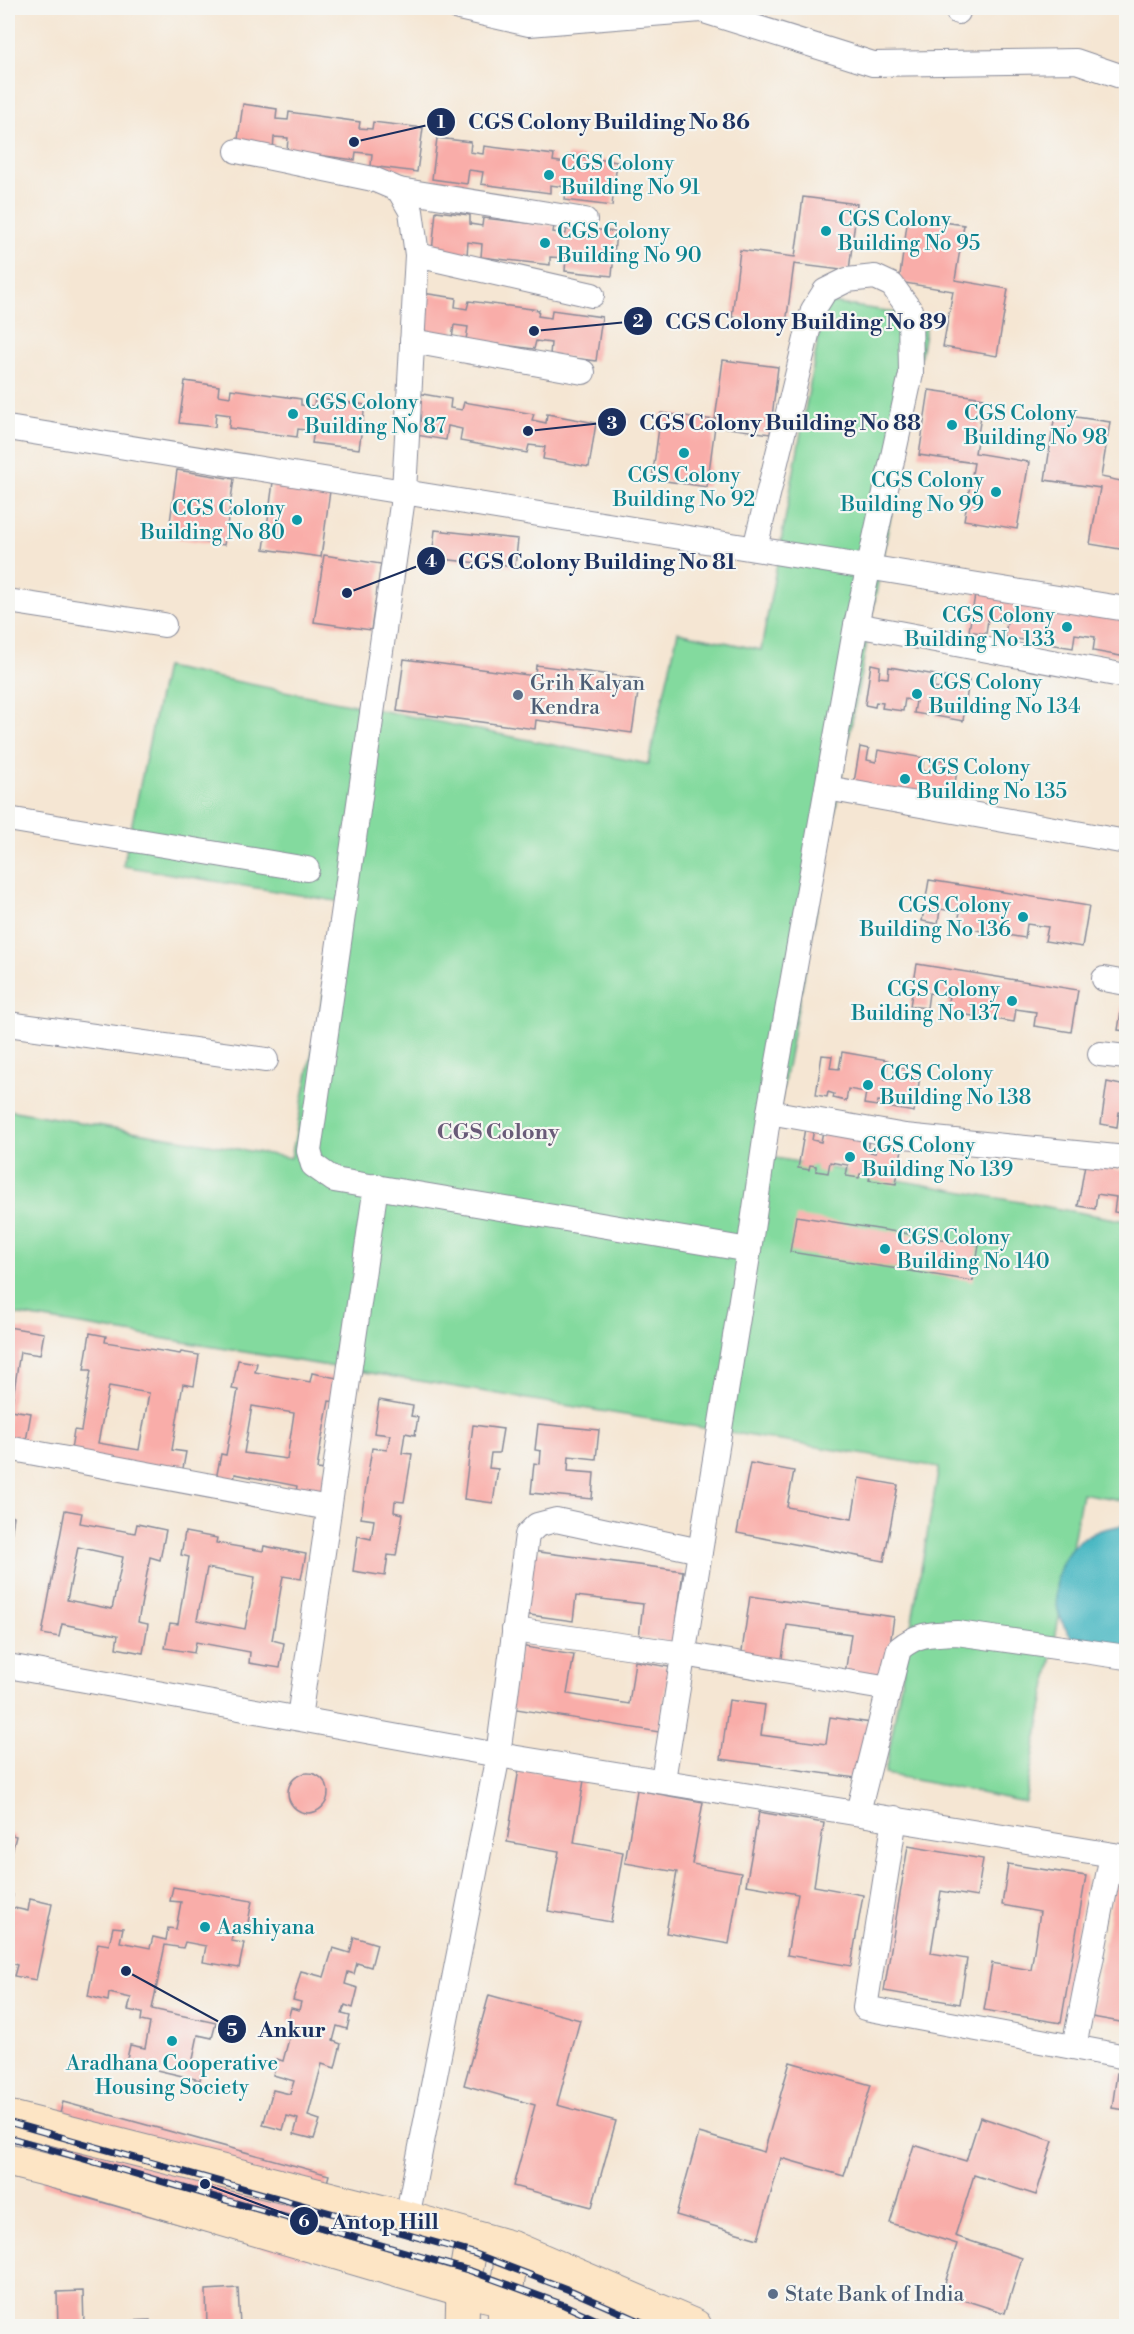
<svg xmlns="http://www.w3.org/2000/svg" width="1134" height="2334" font-family="'Libre Bodoni',serif">
<style>
.green{fill:#83da9e;stroke:#4f847e;stroke-width:1.5}
.water{fill:#4ab8c3;stroke:#327490;stroke-width:1.5}
.building{fill:#f9ada9;fill-rule:evenodd}
.lines{fill:none;stroke-linecap:round;stroke-linejoin:round}
.street-casing{stroke:#888a98;stroke-width:26}
.secondary-casing{stroke:#888a98;stroke-width:35}
.street{stroke:#fff;stroke-width:24}
.secondary{stroke:#fde5c5;stroke-width:33}
.rail-casing{stroke:#1b2f5e;stroke-width:7}
.rail{stroke:#f6f6f2;stroke-width:4.5;stroke-dasharray:14;stroke-linecap:butt}
.culture-dot{fill:#0f9aa8;stroke:#f6f6f2;stroke-width:2}
.service-dot{fill:#5c6f8a;stroke:#f6f6f2;stroke-width:2}
.labels{text-anchor:middle;stroke-width:4.5;stroke-linejoin:round;paint-order:stroke}
.culture-label{font-size:21px;fill:#0d838f;stroke:#f6f6f2;text-anchor:start}
.service-label{font-size:21px;fill:#4e5e75;stroke:#f6f6f2;text-anchor:start}
.neighbourhood-label{font-size:22px;font-weight:bold;fill:#695b78;stroke:#f6f6f2}
.leader{fill:none;stroke:#1b2f5e;stroke-width:2}
.callout-dot{fill:#1b2f5e;stroke:#f6f6f2;stroke-width:2}
.mark-label{font-size:18px;text-anchor:middle;font-weight:bold;fill:#fff}
.callout-label{font-size:22px;text-anchor:middle;font-weight:bold;fill:#1b2f5e;stroke:#f6f6f2;stroke-width:4.5;stroke-linejoin:round;paint-order:stroke}
</style>
<rect width="100%" height="100%" fill="#f6f6f2"/>
<filter id="ink" filterUnits="userSpaceOnUse"><feTurbulence type="fractalNoise" baseFrequency=".0167" numOctaves="2"/><feDisplacementMap in="SourceGraphic" scale="12" xChannelSelector="R" yChannelSelector="G"/><feConvolveMatrix kernelMatrix="1 2 1 2 8 2 1 2 1" color-interpolation-filters="sRGB"/></filter>
<filter id="wash" filterUnits="userSpaceOnUse"><feTurbulence type="fractalNoise" baseFrequency=".008" numOctaves="4" result="noise"/><feDisplacementMap in="SourceGraphic" scale="24" xChannelSelector="R" yChannelSelector="G"/><feGaussianBlur stdDeviation="1.35" result="paint"/><feColorMatrix in="noise" values="0 0 0 0 0 0 0 0 0 0 0 0 0 0 0 0 0 1.4 0 .05"/><feComposite in="paint" operator="in"/></filter>
<g filter="url(#wash)">
<rect width="100%" height="100%" fill="#f5e6d3"/>
<path class="green" d="M825,302L928,317L770,1157L1126,1221V1501L1082,1493L1025,1802L885,1774L939,1467L8,1313V1110L291,1158L342,902L123,866L165,667L648,764L678,632L761,650Z"/>
<path class="water" d="M1123,1525L1126,1526V1659C1115,1656 1096,1655 1086,1649C1047,1626 1046,1564 1083,1538C1096,1530 1109,1528 1123,1525Z"/>
<g id="blocks">
<g class="building">
<path d="M243,104L277,109L276,119L288,120L289,112L360,122L359,128L372,129L373,122L423,128L417,172L371,166L372,154L356,152L355,160L287,151L288,138L274,137L273,150L237,146Z"/>
<path d="M437,138L471,142L470,152L483,154L484,146L554,155L553,161L566,163L568,155L617,162L612,206L565,200L566,187L550,185V193L481,184L483,172L469,170L467,184L432,179Z"/>
<path d="M803,197L857,204L849,271L794,264L786,324L732,317L740,250L795,257Z"/>
<path d="M436,211L470,215V224L482,226L483,218L554,226L553,232L566,234L567,226L616,232L612,276L565,271L566,258L550,257V265L481,257L482,244L468,242L467,256L432,252Z"/>
<path d="M908,217L964,225L955,280L1008,289L997,356L943,347L953,291L899,282Z"/>
<path d="M422,293L456,298L455,307L467,309L469,301L539,310L538,316L551,318L552,310L602,317L596,361L550,355L551,343L536,341L534,349L466,340L468,327L454,325L452,339L417,335Z"/>
<path d="M723,360L778,367L770,434L715,426L707,487L652,479L661,413L715,420Z"/>
<path d="M185,381L219,386L218,395L230,397L231,389L301,399V405L314,406L315,398L365,405L359,449L312,443L314,431L298,429L297,437L229,428L230,415L216,413L215,427L179,423Z"/>
<path d="M929,390L984,398L975,453L1029,462L1017,529L964,520L974,463L919,455Z"/>
<path d="M417,393L451,399L450,408L462,410L464,402L534,414L532,420L546,423L547,414L596,423L589,467L543,459L545,447L529,445L527,453L460,441L462,429L448,426L446,440L410,434Z"/>
<path d="M1055,414L1110,422L1101,477L1126,482V550L1090,544L1100,488L1045,480Z"/>
<path d="M177,470L234,479L224,545L168,537Z"/>
<path d="M273,482L330,491L321,557L264,549Z"/>
<path d="M435,530L518,539L515,567L432,558Z"/>
<path d="M324,555L381,564L371,630L314,622Z"/>
<path d="M976,589L1126,614V657L1093,651L1095,637L1075,634L1073,648L1005,637L1007,622L988,619L986,634L969,631Z"/>
<path d="M404,659L535,676L536,665L640,679L632,733L536,720L535,729L397,711Z"/>
<path d="M871,664L880,666L879,677L888,678L889,667L936,675L933,688L942,689L944,676L969,680L963,721L935,716L936,712L927,710L926,715L914,713L916,701L905,699L903,711L882,708L883,703L876,702L875,707L865,705Z"/>
<path d="M860,747L869,749L867,760L876,762L878,750L924,758L922,771L931,773L933,759L958,763L952,804L853,788Z"/>
<path d="M929,880L1089,906L1082,947L1045,941L1048,927L1027,924L1025,938L957,927L960,912L940,909L938,924L922,921Z"/>
<path d="M917,964L1078,990L1071,1032L1034,1026L1036,1012L1016,1009L1014,1022L946,1012L949,996L929,993L927,1008L910,1006Z"/>
<path d="M1125,987L1126,988V1031L1118,1030Z"/>
<path d="M842,1052L888,1060L885,1079L894,1080L895,1067L921,1071L914,1112L886,1107L887,1102L878,1101L877,1106L864,1104L866,1092L848,1089L846,1101L833,1098L834,1094L828,1092L827,1097L816,1095L822,1055L832,1056L830,1068L839,1069Z"/>
<path d="M1107,1082L1126,1086V1113L1119,1112L1117,1127L1101,1124Z"/>
<path d="M824,1125L870,1132L867,1151L875,1153L878,1140L903,1143L896,1184L869,1180L870,1175L860,1174L859,1178L846,1176L848,1165L830,1162L828,1173L816,1171V1166L810,1165L809,1170L798,1168L805,1128L814,1129L812,1140L821,1142Z"/>
<path d="M1085,1164L1126,1171V1214L1114,1212L1116,1197L1097,1194L1095,1209L1078,1206Z"/>
<path d="M796,1216L979,1245L973,1281L790,1252Z"/>
<path d="M8,1327L44,1333L40,1355L20,1352L11,1410L31,1413L26,1441L8,1438Z"/>
<path d="M90,1333L106,1336L105,1342L180,1354L181,1352L199,1355L194,1386L183,1384L172,1450L186,1452L182,1474L70,1456L74,1430L81,1431L91,1370H84ZM109,1386L149,1393L139,1450L98,1443Z"/>
<path d="M238,1360L257,1363L255,1372L310,1382L312,1373L342,1379L338,1402L329,1401L321,1443L317,1469L326,1470L321,1498L296,1493L297,1486L235,1474L234,1482L216,1479L221,1454L226,1455L238,1390L232,1389ZM252,1406L294,1413L287,1459L244,1453Z"/>
<path d="M379,1400L413,1406L411,1416L418,1417L415,1435L405,1433L402,1453L412,1454L404,1502L395,1501L394,1512L403,1514L396,1556L388,1555L385,1576L353,1571L358,1536L371,1539L374,1520L361,1518L372,1448L387,1450L390,1435L374,1433Z"/>
<path d="M538,1424L599,1430L596,1459L569,1456L568,1471L594,1473L592,1499L531,1493L534,1463L540,1464L541,1451L535,1450Z"/>
<path d="M473,1425L503,1429L499,1453H491L489,1468L498,1469L493,1503L464,1499Z"/>
<path d="M750,1463L794,1471L787,1507L852,1519L859,1478L898,1485L884,1561L737,1533Z"/>
<path d="M65,1510L82,1513L80,1523L135,1533L137,1524L166,1530L160,1560L150,1557L138,1622L148,1624L143,1653L116,1648L118,1635L62,1624L59,1637L42,1634ZM78,1547L123,1557L112,1609L67,1600Z"/>
<path d="M8,1515L14,1516L9,1549H8Z"/>
<path d="M185,1532L217,1538L216,1543L263,1551L264,1546L306,1554L301,1579L283,1576L272,1640L284,1643L280,1668L249,1663L250,1652L196,1642L194,1653L165,1648L170,1623L178,1624L189,1557L181,1555ZM207,1568L255,1577L245,1629L197,1620Z"/>
<path d="M532,1551L683,1571L674,1642L639,1637L643,1604L576,1596L573,1621L523,1614Z"/>
<path d="M750,1596L894,1617L885,1679L845,1674L851,1634L787,1625L781,1665L741,1658Z"/>
<path d="M520,1646L574,1655L567,1694L629,1704L635,1661L669,1667L659,1732L510,1708Z"/>
<path d="M729,1700L765,1705L761,1735L826,1744L830,1717L871,1723L863,1779L721,1759Z"/>
<path d="M519,1769L584,1780L574,1843L623,1852L611,1922L548,1911L559,1851L507,1842Z"/>
<circle cx="308" cy="1793" r="20"/>
<path d="M637,1790L703,1802L692,1864L741,1873L729,1944L666,1933L677,1872L625,1863Z"/>
<path d="M759,1812L824,1823L814,1886L863,1895L851,1966L787,1955L798,1894L746,1885Z"/>
<path d="M8,1834L16,1836L11,1856L8,1855Z"/>
<path d="M908,1846L983,1859L977,1897L941,1891L931,1953L967,1959L960,2004L884,1991Z"/>
<path d="M1008,1864L1086,1876L1061,2023L984,2010L992,1963L1031,1970L1040,1912L1002,1905Z"/>
<path d="M1117,1871L1126,1873V2023L1092,2017Z"/>
<path d="M173,1887L252,1901L247,1928L234,1926L231,1941L244,1943L239,1968L203,1962L206,1946L185,1942L183,1948L165,1945L152,2009L216,2023L212,2038L198,2035L192,2064L203,2066L200,2080L126,2063L130,2045L145,2048L150,2023L141,2021L142,2013L128,2010L131,1998L109,1993L108,2001L88,1996L98,1943L109,1945L113,1927L123,1928L120,1942L150,1948L153,1937L166,1940L168,1928L176,1929L181,1902L170,1901Z"/>
<path d="M8,1894L13,1895L10,1907L28,1911L30,1899L52,1904L36,1980L14,1976L17,1965L8,1962Z"/>
<path d="M354,1937L377,1944L371,1967L357,1963L354,1974L348,1972L345,1984L358,1988L353,2008L345,2005L342,2014L350,2016L347,2029L337,2026L333,2041L341,2044L335,2068L322,2064L308,2116L320,2120L314,2139L294,2134L298,2119L287,2116L283,2130L263,2125L273,2090L290,2094L294,2081L273,2075L277,2059L283,2061L293,2024L287,2022L291,2008L299,2010L301,2002L293,2000L301,1971L324,1977L333,1948L350,1953Z"/>
<path d="M489,1995L580,2020L557,2105L616,2121L592,2207L513,2186L535,2105L464,2085Z"/>
<path d="M790,2062L871,2085L844,2176L781,2158L758,2239L676,2215L699,2133L764,2152Z"/>
<path d="M1117,2073L1126,2074V2110L1112,2108Z"/>
<path d="M63,2102L329,2175L306,2260L41,2185Z"/>
<path d="M980,2117L1053,2141L1036,2195L974,2175L955,2236L1022,2258L1005,2313L942,2293L957,2244L890,2223L914,2145L966,2161Z"/>
<path d="M238,2288L240,2326H207L206,2290Z"/>
<path d="M83,2291L84,2326H58L57,2292Z"/>
<path d="M150,2320L151,2326H127V2321Z"/>
</g>
</g>
</g>
<g filter="url(#ink)">
<use href="#blocks" fill-opacity="0" stroke="#888a98" stroke-width="1.5"/>
<g class="lines">
<g class="street-casing">
<g id="street">
<path d="M459,8L529,24L701,10L873,64L1076,61L1126,78"/>
<path d="M958,12L959,8"/>
<path d="M237,151L373,179L399,190L411,211L417,255L404,491L309,1151L313,1165L334,1180L749,1250"/>
<path d="M399,190L585,220"/>
<path d="M417,255L592,295"/>
<path d="M412,341L583,372"/>
<path d="M8,428L1126,609"/>
<path d="M8,601L164,625"/>
<path d="M856,625L1126,676"/>
<path d="M827,788L1126,842"/>
<path d="M8,819L307,869"/>
<path d="M1104,979L1126,983"/>
<path d="M8,1024L266,1060"/>
<path d="M1100,1054L1126,1057"/>
<path d="M769,1112L905,1136L1126,1158"/>
<path d="M8,1448L329,1508"/>
<path d="M514,1630L683,1654L889,1689"/>
<path d="M8,1666L498,1755L1126,1857"/>
<path d="M299,1718L376,1186"/>
<path d="M663,1780L749,1250L769,1112L856,625L911,374L910,310L892,285L875,277L847,280L825,291L813,310L755,548"/>
<path d="M858,1812L899,1649C918,1633 932,1634 957,1633L1126,1657"/>
<path d="M895,1818L865,2008L1126,2057"/>
<path d="M1074,2047L1112,1855"/>
<path d="M407,2218L498,1755L527,1535L537,1525L556,1520L700,1551"/>
</g>
</g>
<g class="secondary-casing">
<g id="secondary">
<path d="M8,2117L407,2218L513,2248L695,2326"/>
<path d="M8,2160L92,2181L463,2290L505,2299L569,2326"/>
<path d="M462,2326L463,2290L472,2237"/>
<path d="M504,2326L505,2299L513,2248"/>
</g>
</g>
<use href="#street" class="street"/>
<use href="#secondary" class="secondary"/>
<g class="rail-casing">
<g id="rail">
<path d="M8,2122L473,2253L572,2291L651,2326"/>
<path d="M8,2137L471,2271L564,2305L610,2326"/>
</g>
</g>
<use href="#rail" class="rail"/>
</g>
</g>
<g class="culture-dot">
<circle cx="549" cy="175" r="6"/>
<circle cx="826" cy="231" r="6"/>
<circle cx="545" cy="243" r="6"/>
<circle cx="293" cy="414" r="6"/>
<circle cx="952" cy="425" r="6"/>
<circle cx="684" cy="453" r="6"/>
<circle cx="996" cy="492" r="6"/>
<circle cx="297" cy="520" r="6"/>
<circle cx="1067" cy="627" r="6"/>
<circle cx="917" cy="694" r="6"/>
<circle cx="905" cy="779" r="6"/>
<circle cx="1023" cy="917" r="6"/>
<circle cx="1012" cy="1001" r="6"/>
<circle cx="868" cy="1085" r="6"/>
<circle cx="850" cy="1157" r="6"/>
<circle cx="885" cy="1249" r="6"/>
<circle cx="205" cy="1927" r="6"/>
<circle cx="172" cy="2041" r="6"/>
</g>
<g class="service-dot">
<circle cx="518" cy="695" r="6"/>
<circle cx="773" cy="2294" r="6"/>
</g>
<g class="labels">
<g class="culture-label">
<text x="561" y="170">CGS Colony<tspan x="561" dy="24">Building No 91</tspan></text>
<text x="838" y="226">CGS Colony<tspan x="838" dy="24">Building No 95</tspan></text>
<text x="557" y="238">CGS Colony<tspan x="557" dy="24">Building No 90</tspan></text>
<text x="305" y="409">CGS Colony<tspan x="305" dy="24">Building No 87</tspan></text>
<text x="964" y="420">CGS Colony<tspan x="964" dy="24">Building No 98</tspan></text>
<text x="684" y="482" text-anchor="middle">CGS Colony<tspan x="684" dy="24">Building No 92</tspan></text>
<text x="984" y="487" text-anchor="end">CGS Colony<tspan x="984" dy="24">Building No 99</tspan></text>
<text x="285" y="515" text-anchor="end">CGS Colony<tspan x="285" dy="24">Building No 80</tspan></text>
<text x="1055" y="622" text-anchor="end">CGS Colony<tspan x="1055" dy="24">Building No 133</tspan></text>
<text x="929" y="689">CGS Colony<tspan x="929" dy="24">Building No 134</tspan></text>
<text x="917" y="774">CGS Colony<tspan x="917" dy="24">Building No 135</tspan></text>
<text x="1011" y="912" text-anchor="end">CGS Colony<tspan x="1011" dy="24">Building No 136</tspan></text>
<text x="1000" y="996" text-anchor="end">CGS Colony<tspan x="1000" dy="24">Building No 137</tspan></text>
<text x="880" y="1080">CGS Colony<tspan x="880" dy="24">Building No 138</tspan></text>
<text x="862" y="1152">CGS Colony<tspan x="862" dy="24">Building No 139</tspan></text>
<text x="897" y="1244">CGS Colony<tspan x="897" dy="24">Building No 140</tspan></text>
<text x="217" y="1934">Aashiyana</text>
<text x="172" y="2070" text-anchor="middle">Aradhana Cooperative<tspan x="172" dy="24">Housing Society</tspan></text>
</g>
<g class="service-label">
<text x="530" y="690">Grih Kalyan<tspan x="530" dy="24">Kendra</tspan></text>
<text x="785" y="2301">State Bank of India</text>
</g>
<g class="neighbourhood-label">
<text x="498" y="1139">CGS Colony</text>
</g>
</g>
<path class="leader" d="M354 142L441 122M534 331L638 321M528 431L612 422M347 593L431 561M126 1971L232 2029M205 2184L304 2221"/>
<g class="callout-dot">
<circle cx="354" cy="142" r="6"/>
<circle cx="534" cy="331" r="6"/>
<circle cx="528" cy="431" r="6"/>
<circle cx="347" cy="593" r="6"/>
<circle cx="126" cy="1971" r="6"/>
<circle cx="205" cy="2184" r="6"/>
<circle cx="441" cy="122" r="15"/>
<circle cx="638" cy="321" r="15"/>
<circle cx="612" cy="422" r="15"/>
<circle cx="431" cy="561" r="15"/>
<circle cx="232" cy="2029" r="15"/>
<circle cx="304" cy="2221" r="15"/>
</g>
<g class="mark-label">
<text x="441" y="128">1</text>
<text x="638" y="327">2</text>
<text x="612" y="429">3</text>
<text x="431" y="567">4</text>
<text x="232" y="2036">5</text>
<text x="304" y="2227">6</text>
</g>
<g class="callout-label">
<text x="609" y="129">CGS Colony Building No 86</text>
<text x="806" y="329">CGS Colony Building No 89</text>
<text x="780" y="430">CGS Colony Building No 88</text>
<text x="597" y="569">CGS Colony Building No 81</text>
<text x="292" y="2037">Ankur</text>
<text x="385" y="2229">Antop Hill</text>
</g>
<rect width="1134" height="2334" fill="none" stroke="#f6f6f2" stroke-width="30"/>
</svg>
